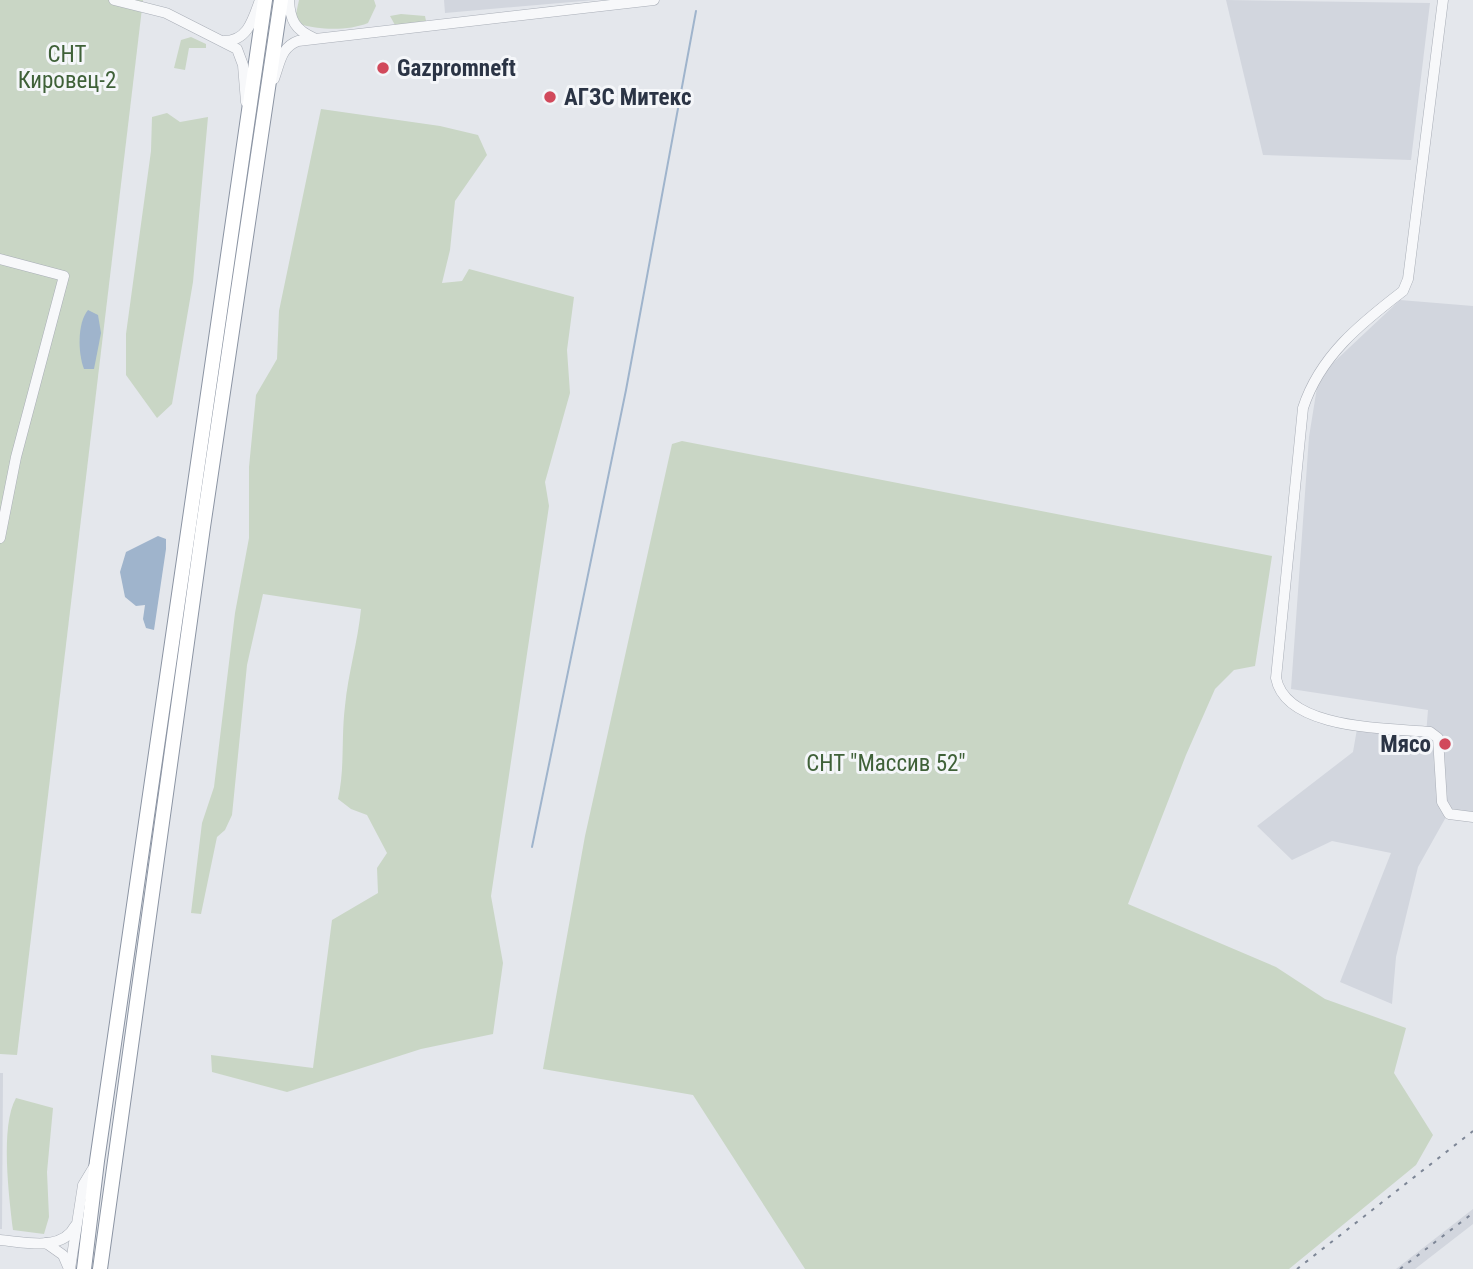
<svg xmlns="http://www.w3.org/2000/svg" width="1473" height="1269" font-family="'Roboto Condensed',sans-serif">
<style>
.built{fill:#d2d6de}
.green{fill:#c9d6c5}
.water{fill:#9fb4cc}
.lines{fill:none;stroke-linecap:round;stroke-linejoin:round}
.stream{stroke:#9fb4cc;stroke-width:2}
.minor-casing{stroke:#a9aeb7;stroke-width:11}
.highway-casing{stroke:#8b94a3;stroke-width:16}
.minor{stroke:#f7f8fa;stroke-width:10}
.highway{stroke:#fff;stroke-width:14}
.rail{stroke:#7d8696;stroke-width:2;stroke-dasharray:3.5 7;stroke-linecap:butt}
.poi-dot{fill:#d1495b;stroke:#f4f6f9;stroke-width:2.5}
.labels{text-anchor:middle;stroke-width:6;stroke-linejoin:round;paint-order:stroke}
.park-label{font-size:23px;fill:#3f6138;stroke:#f4f6f9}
.poi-label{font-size:23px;font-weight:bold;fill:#2b3445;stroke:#f4f6f9;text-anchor:start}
</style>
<rect width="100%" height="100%" fill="#e4e7ec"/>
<g class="built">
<path d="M444,0H595L445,13Z"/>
<path d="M1226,0L1430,3L1411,160L1263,155Z"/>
<path d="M1400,300L1473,306V820L1446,817L1418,867L1396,957L1392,1004L1340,982L1391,853L1332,841L1292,860L1257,826L1353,752L1357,729L1426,735L1428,710L1291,689L1309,437L1318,381L1334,362Z"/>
<path d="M0,1073H3L2,1229H0Z"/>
<path d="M1473,1209V1224L1415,1269H1396Z"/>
</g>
<g class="green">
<path d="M0,0H143L17,1055L0,1054Z"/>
<path d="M299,0H374L376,6L368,23C348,31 319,30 299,24L296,14Z"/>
<path d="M401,14L425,16L426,21L395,25L390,16Z"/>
<path d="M191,37L206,44V48H189L185,70L174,68L181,40Z"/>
<path d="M321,109L440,126L478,135L487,155L455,201L450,250L442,283L462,281L469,269L574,297L567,350L570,393L545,482L549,506L491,896L503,963L493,1034L421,1049L287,1092L212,1072L211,1055L313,1068L332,920L378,893L377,868L387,853L367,815L351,809L338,799C345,768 341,738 345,706C348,674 358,641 361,609L263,594L247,665L232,815L225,830L217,837L201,914L191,913L202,823L214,787L235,613L249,538V467L256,395L277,359L279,311Z"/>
<path d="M167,113L180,122L208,117L193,282L172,404L157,418L126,375V334L151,151L152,117Z"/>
<path d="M682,441L1272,556L1255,666L1234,670L1215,689L1186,755L1128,904L1276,967L1325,999L1406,1028L1394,1073L1433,1135L1416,1165L1289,1269H805L693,1095L543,1069L585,836L672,444Z"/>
<path d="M16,1098L53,1108L47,1172L49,1217L44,1234L13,1230C9,1197 0,1126 16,1098Z"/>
</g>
<g class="water">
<path d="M88,310L98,315L101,333L94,369H84C78,354 77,323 88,310Z"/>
<path d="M158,536L166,539V549L154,630L146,628L143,619L145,605L136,606L125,597L120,572L126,552Z"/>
</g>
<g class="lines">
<path class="stream" d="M532,847L626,390L696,11"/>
<g class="minor-casing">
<g id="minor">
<path d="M114,0L166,13L237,49L243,65L246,102"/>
<path d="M289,0C290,20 295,30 314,38"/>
<path d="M1443,0L1408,279L1403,291C1360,324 1320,356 1303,408L1276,678C1286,730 1388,728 1430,732L1438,738L1442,802L1449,814L1473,817"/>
<path d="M224,41C248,41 253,19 260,0"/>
<path d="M274,79C280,63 281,47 298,41L654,0"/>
<path d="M0,259L64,276L16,457L0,538"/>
<path d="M0,1240C25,1242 62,1252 75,1226"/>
<path d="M46,1243L63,1255L69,1269"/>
<path d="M70,1269L83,1185L95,1165"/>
</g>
</g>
<g class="highway-casing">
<g id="highway">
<path d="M84,1269L97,1161L265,0"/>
<path d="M100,1269L203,527L281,0"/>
</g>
</g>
<use href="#minor" class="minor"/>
<use href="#highway" class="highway"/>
<g class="rail">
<path d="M1297,1269L1473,1131"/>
<path d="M1400,1269L1473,1213"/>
</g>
</g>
<g class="poi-dot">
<circle cx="383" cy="68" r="7"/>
<circle cx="550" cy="97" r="7"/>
<circle cx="1445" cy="744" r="7"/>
</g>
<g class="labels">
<g class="park-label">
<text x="67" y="62">СНТ<tspan x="67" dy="26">Кировец-2</tspan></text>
<text x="886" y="771">СНТ "Массив 52"</text>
</g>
<g class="poi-label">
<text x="397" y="76">Gazpromneft</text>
<text x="564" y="105">АГЗС Митекс</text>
<text x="1431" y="752" text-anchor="end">Мясо</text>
</g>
</g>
</svg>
